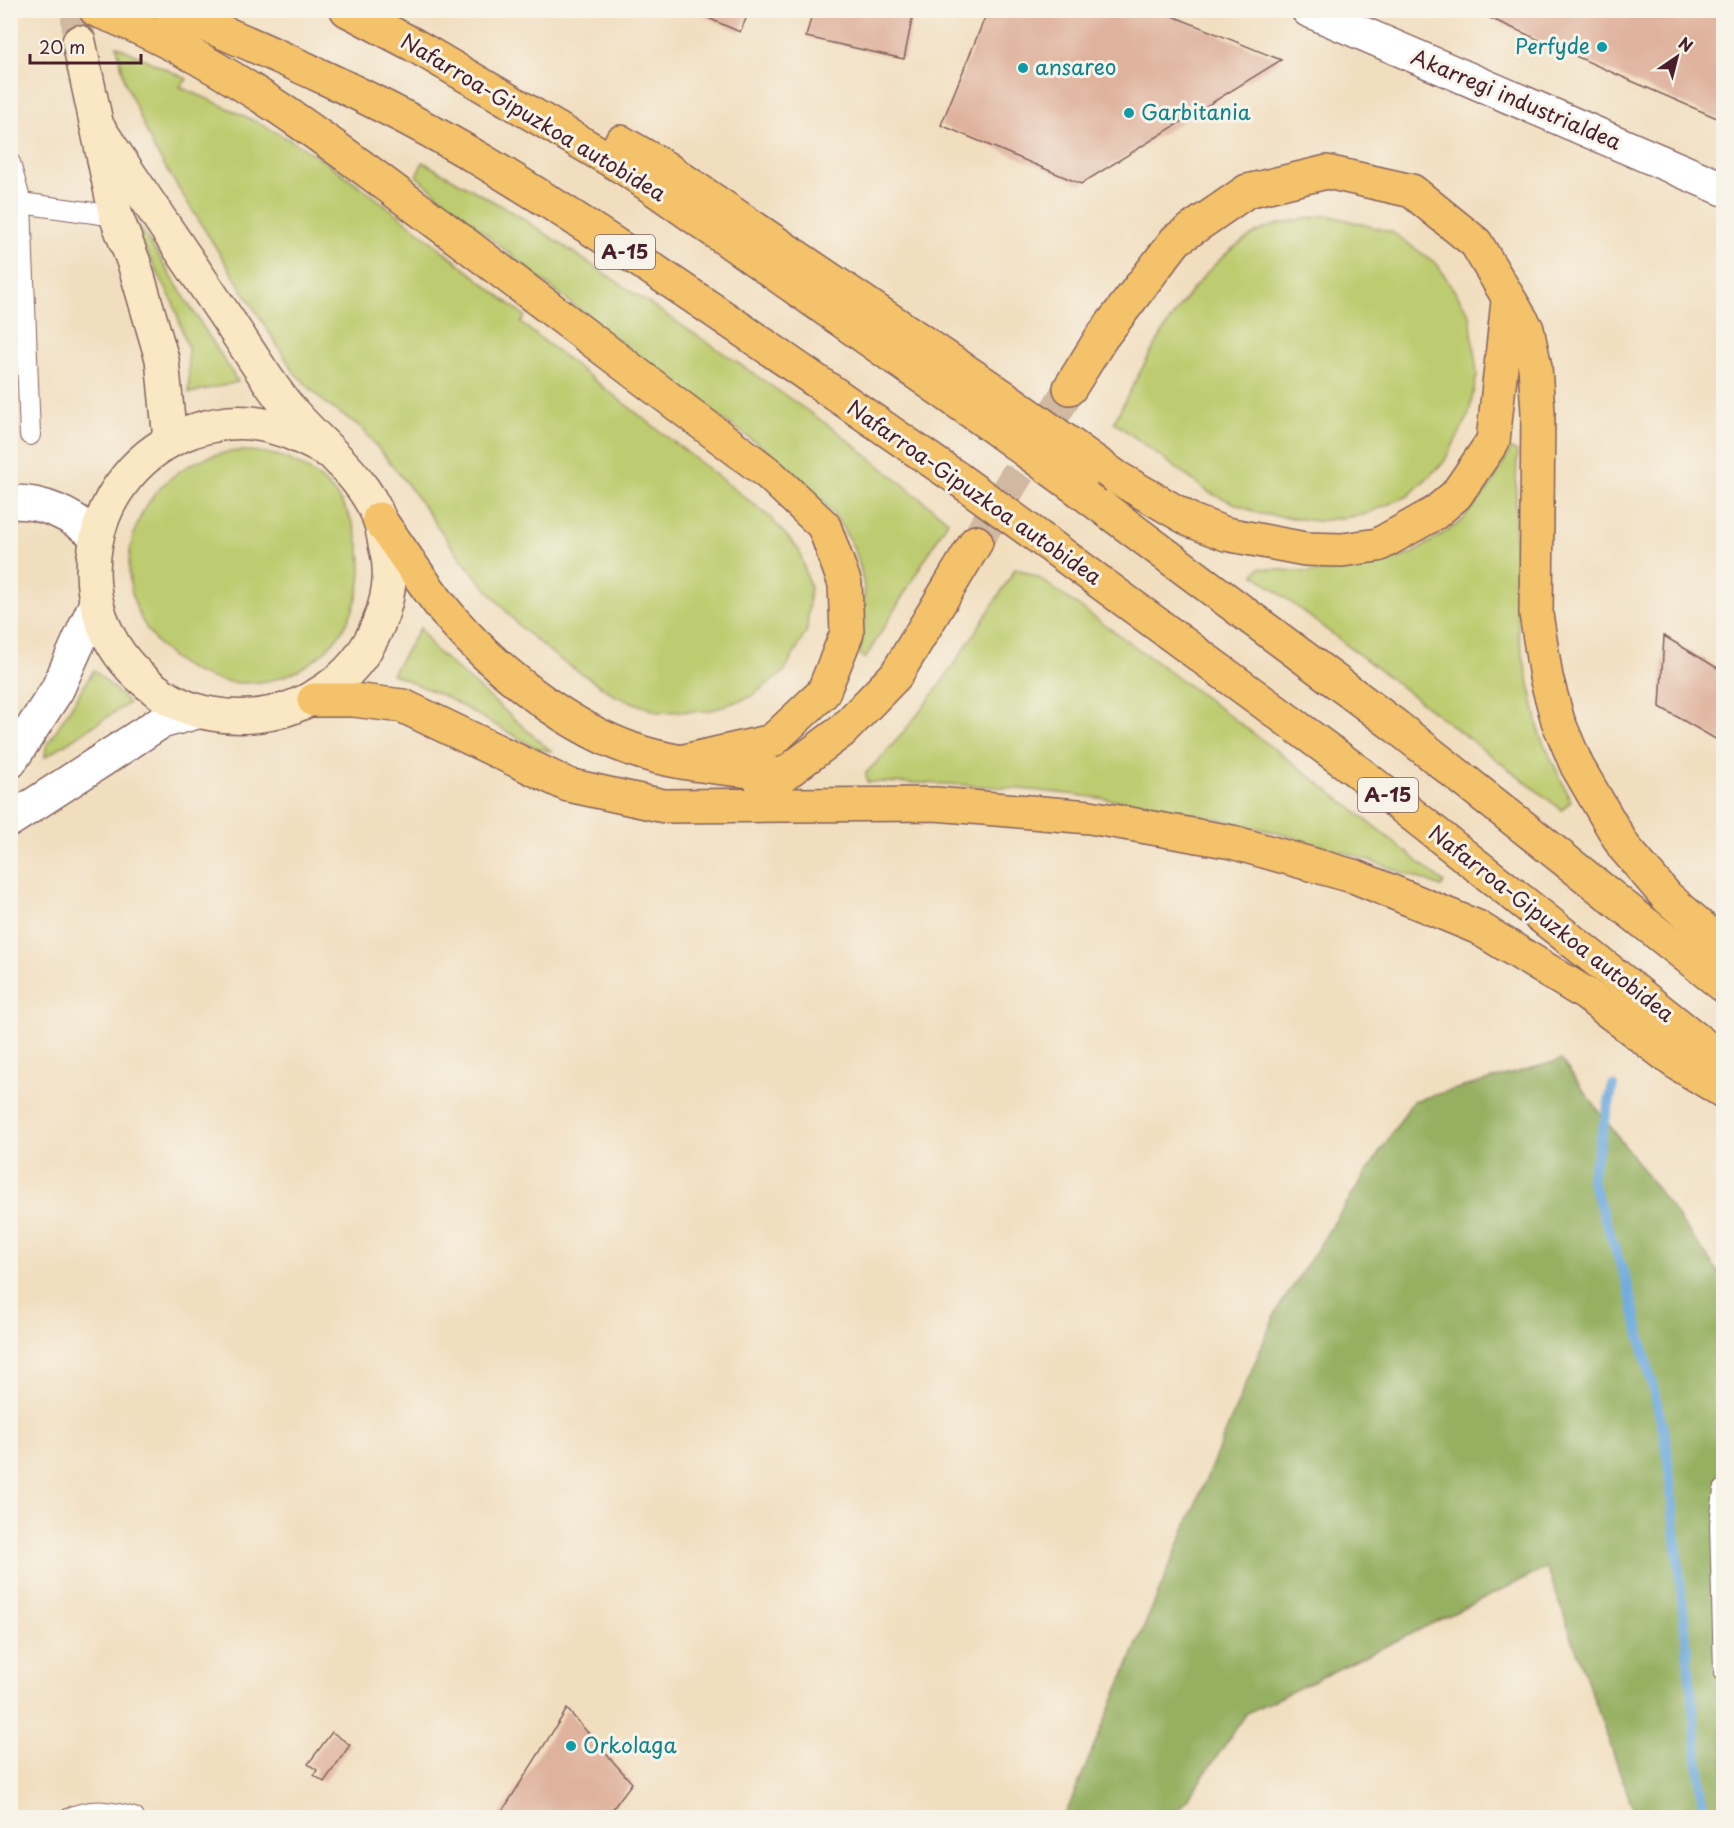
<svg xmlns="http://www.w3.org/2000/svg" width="1734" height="1828" font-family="'Playpen Sans',sans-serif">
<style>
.green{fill:#bdcc6f;stroke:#84764d;stroke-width:1.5}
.forest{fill:#96b062;stroke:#706846;stroke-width:1.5}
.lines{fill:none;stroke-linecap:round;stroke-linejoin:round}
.stream{stroke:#6ba8dd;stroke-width:10}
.building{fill:#dfb29d}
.secondary-tunnel{stroke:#d0b8a1;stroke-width:33;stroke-dasharray:33 16;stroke-linecap:butt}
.motorway-tunnel{stroke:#d0b8a1;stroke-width:33;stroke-dasharray:33 16;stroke-linecap:butt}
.service-casing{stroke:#84625f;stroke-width:22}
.minor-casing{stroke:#84625f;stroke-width:36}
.tertiary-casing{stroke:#84625f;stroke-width:36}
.secondary-casing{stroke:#84625f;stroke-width:36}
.motorway-casing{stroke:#84625f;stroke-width:36}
.service{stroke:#fff;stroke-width:20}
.minor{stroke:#fff;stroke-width:33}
.tertiary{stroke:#fff;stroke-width:33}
.secondary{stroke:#fae7c3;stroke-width:33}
.motorway{stroke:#f3c26a;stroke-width:33}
.motorway-bridge-casing{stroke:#84625f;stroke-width:36;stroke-linecap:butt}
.motorway-bridge{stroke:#f3c26a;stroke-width:33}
.culture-dot{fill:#0f9aa8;stroke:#f7f3e8;stroke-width:2}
.labels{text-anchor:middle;stroke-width:6;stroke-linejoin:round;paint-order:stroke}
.shield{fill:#f7f3e8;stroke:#7e5f64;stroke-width:1.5}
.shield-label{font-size:20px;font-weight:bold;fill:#4a1f2b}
.culture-label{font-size:21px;fill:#0d838f;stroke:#f7f3e8;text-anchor:start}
.street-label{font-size:21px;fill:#4a1f2b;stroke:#f7f3e8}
</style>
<rect width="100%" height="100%" fill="#f7f3e8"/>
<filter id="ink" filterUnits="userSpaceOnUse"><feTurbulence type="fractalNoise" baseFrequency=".0167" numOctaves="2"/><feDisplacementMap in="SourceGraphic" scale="12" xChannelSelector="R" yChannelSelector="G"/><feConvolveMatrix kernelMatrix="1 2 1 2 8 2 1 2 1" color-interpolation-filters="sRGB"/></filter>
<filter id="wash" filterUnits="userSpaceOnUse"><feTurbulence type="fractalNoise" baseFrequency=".008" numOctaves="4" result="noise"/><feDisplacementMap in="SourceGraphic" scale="24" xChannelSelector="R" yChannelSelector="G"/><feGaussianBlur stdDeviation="1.35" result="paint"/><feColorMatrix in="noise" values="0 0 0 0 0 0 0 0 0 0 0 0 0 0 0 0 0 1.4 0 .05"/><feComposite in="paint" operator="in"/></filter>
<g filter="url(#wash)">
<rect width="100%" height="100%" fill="#f1debf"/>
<g class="green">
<path d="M117,46L187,79L180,87C225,106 269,126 310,152C386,200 454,262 525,316L521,323L770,517L799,550L810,587L807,630L784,672L750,697L709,711L658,712L616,696L559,659L520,627L461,559L408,485L361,427L326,404L294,372L154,149L125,82Z"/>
<path d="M423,162L519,216L747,369L838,432L948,521L865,659L860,655C866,610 870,573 845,532C814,479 764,448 715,414C693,398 672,381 650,365C570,304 493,241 416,176Z"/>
<path d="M1327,215L1392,232L1437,264L1470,315L1477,375L1468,417L1444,462L1408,496L1363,515L1318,521L1260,514L1210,493L1114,422C1148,356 1194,261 1264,229C1282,221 1308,219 1327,215Z"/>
<path d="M133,216L238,382L189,393L188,348L173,302L132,224Z"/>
<path d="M1511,449L1517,452L1515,531L1518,632L1540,735L1571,801L1562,810L1254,574L1259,568L1307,572L1363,568L1412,554L1461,522L1492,484Z"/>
<circle cx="245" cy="567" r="116"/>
<path d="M1016,568L1039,578C1177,676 1314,775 1444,883L1441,887C1259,814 1063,783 867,782L866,773C927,713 970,640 1016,568Z"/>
<path d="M420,628L435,650L551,751L538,749L444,696L392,674Z"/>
<path d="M94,670L129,703L45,757L46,747Z"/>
</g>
<path class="forest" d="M1561,1060L1723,1278V1817H1636L1547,1568L1247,1713L1175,1817L1064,1818L1276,1312L1413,1101Z"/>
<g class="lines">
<path class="stream" d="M1613,1086L1591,1179L1628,1286L1666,1441L1704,1818"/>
</g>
<g id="blocks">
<g class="building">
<path d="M690,10H750L740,32Z"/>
<path d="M813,10H914L904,59L806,37Z"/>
<path d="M988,10H1158L1281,60L1081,184L941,125Z"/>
<path d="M1472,10H1724V121L1636,83Z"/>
<path d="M1664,636L1724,672V744L1660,707Z"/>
<path d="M567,1709L632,1783L606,1818H498Z"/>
<path d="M332,1732L350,1745L324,1782L314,1775L317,1770L308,1764Z"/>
</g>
</g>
</g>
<g filter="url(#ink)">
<use href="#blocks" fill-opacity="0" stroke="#84625f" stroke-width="1.5"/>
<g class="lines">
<path class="secondary-tunnel" d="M77,10L79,42"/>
<path class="motorway-tunnel" d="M976,542L1070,388"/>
<g class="service-casing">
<g id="service">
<path d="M10,163L21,203L30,435"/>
<path d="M21,203L116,216"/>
<path d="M1724,1490L1720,1524L1724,1671"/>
<path d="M70,1818C92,1808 112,1811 134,1818"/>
</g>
</g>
<g class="minor-casing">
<g id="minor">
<path d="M1308,10L1724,189"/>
<path d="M10,502C44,501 70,515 96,535"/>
</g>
</g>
<g class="tertiary-casing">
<g id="tertiary">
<path d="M10,762L57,690L96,603"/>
<path d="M10,820L161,722L197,712"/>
</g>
</g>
<g class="secondary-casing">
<g id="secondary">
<path d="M79,42L116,216L134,263L162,359L170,440"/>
<path d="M97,126C139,189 182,251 224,314C244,343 262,374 284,402C314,441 362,472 380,520C383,530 384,542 387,552C397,598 371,655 336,682C299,711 258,722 212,714C187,710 166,699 147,683C57,609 85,470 192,431C210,425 232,421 251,423C279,426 301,437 326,450"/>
</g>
</g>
<g class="motorway-casing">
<g id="motorway">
<path d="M96,10C221,57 337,148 444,228C552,310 661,392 769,474L824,526L845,584L847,633L823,693L772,741L684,761"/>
<path d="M170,10C276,54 382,101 481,160C644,258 800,371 957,478"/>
<path d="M347,10L414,45L629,171L989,424"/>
<path d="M621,142L664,167L1004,397"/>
<path d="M1070,388L1101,338L1176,240L1247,191L1327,172L1412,191L1476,243L1527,329L1535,367L1538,412L1536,614L1546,677L1558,721L1577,766L1624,847L1667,897L1724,947"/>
<path d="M1116,477L1192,521L1226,534L1305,549L1342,550L1378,545L1435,513L1456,495L1493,441L1508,301"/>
<path d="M1082,492L1397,727L1724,986"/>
<path d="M379,519C396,542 412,567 429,590C475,654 556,722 631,749C678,766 734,768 783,775"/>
<path d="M1044,541L1361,774L1724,1061"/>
<path d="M314,700H353L403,706L568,785L664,806L935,804L1090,817L1232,842L1356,877L1477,927L1586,994L1675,1062L1724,1092"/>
<path d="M761,781L783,775L842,731L896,675L976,542"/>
</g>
</g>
<use href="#service" class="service"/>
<use href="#minor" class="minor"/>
<use href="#tertiary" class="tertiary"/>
<use href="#secondary" class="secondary"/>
<use href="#motorway" class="motorway"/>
<g class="motorway-bridge-casing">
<g id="motorway-bridge">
<path d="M1004,397L1116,477"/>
<path d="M989,424L1082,492"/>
<path d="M957,478L1044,541"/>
</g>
</g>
<use href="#motorway-bridge" class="motorway-bridge"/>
</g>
</g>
<g class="culture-dot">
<circle cx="1602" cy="47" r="6"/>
<circle cx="1023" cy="68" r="6"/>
<circle cx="1129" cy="113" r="6"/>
<circle cx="571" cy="1746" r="6"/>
</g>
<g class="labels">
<g class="shield">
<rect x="595" y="235" width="60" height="34" rx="4.5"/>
<rect x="1358" y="778" width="60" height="34" rx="4.5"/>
</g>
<g class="shield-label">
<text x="625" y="259">A-15</text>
<text x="1388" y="802">A-15</text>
</g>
<g class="culture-label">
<text x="1590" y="54" text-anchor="end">Perfyde</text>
<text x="1035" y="75">ansareo</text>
<text x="1141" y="120">Garbitania</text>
<text x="583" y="1753">Orkolaga</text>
</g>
<g class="street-label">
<text transform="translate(1516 100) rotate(23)" y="7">Akarregi industrialdea</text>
<text transform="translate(533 118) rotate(31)" y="7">Nafarroa-Gipuzkoa autobidea</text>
<text transform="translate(974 493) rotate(35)" y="7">Nafarroa-Gipuzkoa autobidea</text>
<text transform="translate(1551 924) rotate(38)" y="7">Nafarroa-Gipuzkoa autobidea</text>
</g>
</g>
<rect width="1734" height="1828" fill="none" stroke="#f7f3e8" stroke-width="36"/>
<g transform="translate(1677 57) rotate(35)" stroke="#f7f3e8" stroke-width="4.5" paint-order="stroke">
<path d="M0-4.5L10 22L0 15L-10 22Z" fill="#4a1f2b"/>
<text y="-9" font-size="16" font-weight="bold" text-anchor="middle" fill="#4a1f2b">N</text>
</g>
<path d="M30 54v9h111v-9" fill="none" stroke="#4a1f2b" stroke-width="3"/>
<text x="39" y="54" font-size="18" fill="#4a1f2b" stroke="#f7f3e8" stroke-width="4.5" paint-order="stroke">20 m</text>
</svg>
